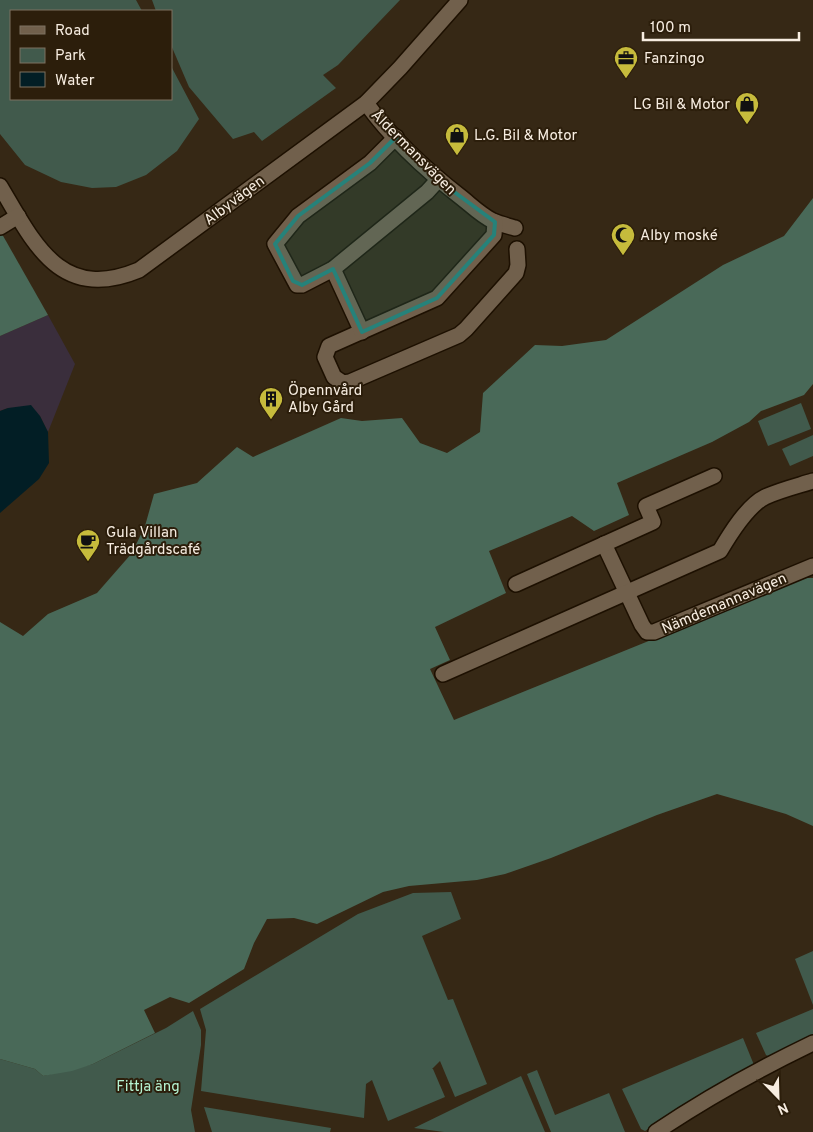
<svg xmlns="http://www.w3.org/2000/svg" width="813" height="1132" font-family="Overpass,sans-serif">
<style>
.commercial{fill:#3a2e3c}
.green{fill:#415a4c}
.forest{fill:#496958}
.water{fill:#021e25}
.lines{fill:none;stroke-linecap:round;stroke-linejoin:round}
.minor-casing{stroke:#1d1001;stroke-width:18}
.minor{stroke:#71604c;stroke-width:15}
.marked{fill:#26827a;fill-opacity:0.2;stroke:#26827a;stroke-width:4;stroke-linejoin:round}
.labels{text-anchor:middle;stroke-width:4;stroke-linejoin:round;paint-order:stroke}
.poi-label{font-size:15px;fill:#f7ede1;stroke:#2c1e0b;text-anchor:start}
.street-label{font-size:15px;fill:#f7ede1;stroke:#2c1e0b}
.park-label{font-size:15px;fill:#b5f3d2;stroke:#2c1e0b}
</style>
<rect width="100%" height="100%" fill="#362815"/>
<path class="commercial" d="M48,315L75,364L48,432L40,416L8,408L0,411V336Z"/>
<g class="green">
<path d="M0,0H136L142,11H11V99H171V66L199,119L177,151L146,175L116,187L92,188L61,182L25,165L0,134Z"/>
<path d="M152,0H400L338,65L323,75L336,88L262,141L254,132L233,139L189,87L171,45V11H156Z"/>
<path d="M801,403L811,429L768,446L758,421Z"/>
<path d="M813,435V456L790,466L782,449Z"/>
<path d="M451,892L461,919L422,936L448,1000L453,999L487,1084L455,1097L440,1061L432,1069H433L445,1097L388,1121L372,1080L366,1084L364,1118L201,1091L206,1030L200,1009L358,914L413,893Z"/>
<path d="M813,951V1005L795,959Z"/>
<path d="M813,1009V1037L770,1057L766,1055L756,1033Z"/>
<path d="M193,1011L201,1030V1045L191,1110L195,1132H0V1059L35,1069L43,1076L93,1064L166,1028Z"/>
<path d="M743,1038L754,1065L686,1104L645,1131L641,1129L622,1089Z"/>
<path d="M537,1070L555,1115L609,1093L625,1132H551L527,1074Z"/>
<path d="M521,1076L545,1132H444L414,1128Z"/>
<path d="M204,1107L331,1128L330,1132H212Z"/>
</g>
<g class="forest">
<path d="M813,198V384L804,395L761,411L749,422L712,442L617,483L629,515L594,531L572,516L489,551L506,593L435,627L450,660L430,669L454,720L804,578H813V826L786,814L717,794L657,815L551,858L505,874L477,880L409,886L383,892L317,924L294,918L267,919L254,943L244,969L189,1003L170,997L144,1010L155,1033L93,1064L72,1071L43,1076L35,1069L0,1059V622L23,636L48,614L97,593L132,553L145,526L154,494L197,483L237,447L253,457L341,418L362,421L402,418L420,443L447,453L480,432L483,393L535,345L562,346L606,340L723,265L784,236Z"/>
<path d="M2,234L48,315L0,336V236Z"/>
</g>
<path class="water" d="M31,405L40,416L48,432L49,463L39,479L0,513V411L8,408Z"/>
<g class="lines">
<g class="minor-casing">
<g id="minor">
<path d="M366,103C392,139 427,171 462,198C472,206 481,215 493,221C500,224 508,226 515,228"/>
<path d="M396,137L370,163L298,216L275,244L297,285H302L333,269L427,192L438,180"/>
<path d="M0,186C34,243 60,303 139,270L366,103L400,68L460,0"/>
<path d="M495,222L494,235L437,298L329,346L325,357L334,377L343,383L350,382L459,335L466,329L516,273L518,265L517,249"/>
<path d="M0,227L18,216"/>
<path d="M333,269L362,332"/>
<path d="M604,544L642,625L647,632H654L813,566"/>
<path d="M516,584L653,522L646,506L714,476"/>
<path d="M443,674L720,551C730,534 747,506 765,497C780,490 797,486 813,481"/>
<path d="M656,1132C708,1097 757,1070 813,1043"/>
</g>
</g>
<use href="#minor" class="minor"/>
</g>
<path class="marked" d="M396,137L438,180L495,222L494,235L437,298L362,332L333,269L302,285L293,281L275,244L298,216L370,163Z"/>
<defs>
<g id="office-pin" transform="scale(1.25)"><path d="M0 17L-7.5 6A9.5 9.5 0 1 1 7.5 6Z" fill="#c6bb3c" stroke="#2c1e0b"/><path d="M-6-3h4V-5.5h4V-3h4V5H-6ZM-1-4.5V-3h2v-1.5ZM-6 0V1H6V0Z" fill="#111"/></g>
<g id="shop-pin" transform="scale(1.25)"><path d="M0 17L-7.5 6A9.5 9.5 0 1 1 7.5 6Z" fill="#c6bb3c" stroke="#2c1e0b"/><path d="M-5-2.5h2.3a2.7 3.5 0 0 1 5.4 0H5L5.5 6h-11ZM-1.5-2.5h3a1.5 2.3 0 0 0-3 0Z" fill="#111"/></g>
<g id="mosque-pin" transform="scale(1.25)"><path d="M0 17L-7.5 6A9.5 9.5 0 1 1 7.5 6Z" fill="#c6bb3c" stroke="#2c1e0b"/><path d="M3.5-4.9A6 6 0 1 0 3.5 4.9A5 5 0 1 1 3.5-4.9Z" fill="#111"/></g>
<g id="building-pin" transform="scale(1.25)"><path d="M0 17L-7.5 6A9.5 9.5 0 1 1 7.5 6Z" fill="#c6bb3c" stroke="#2c1e0b"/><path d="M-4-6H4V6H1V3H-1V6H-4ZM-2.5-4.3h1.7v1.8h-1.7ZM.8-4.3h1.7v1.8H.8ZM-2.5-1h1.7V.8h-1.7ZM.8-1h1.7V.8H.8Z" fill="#111"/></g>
<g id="cafe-pin" transform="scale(1.25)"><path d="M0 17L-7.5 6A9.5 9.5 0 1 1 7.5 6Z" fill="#c6bb3c" stroke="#2c1e0b"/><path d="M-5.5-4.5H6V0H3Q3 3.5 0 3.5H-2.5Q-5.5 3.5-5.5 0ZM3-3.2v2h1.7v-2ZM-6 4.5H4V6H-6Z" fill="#111"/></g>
</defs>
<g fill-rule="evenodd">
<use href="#office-pin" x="626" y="58"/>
<use href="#shop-pin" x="747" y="104"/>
<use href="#shop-pin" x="457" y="135"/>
<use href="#mosque-pin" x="623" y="235"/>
<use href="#building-pin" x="271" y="399"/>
<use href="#cafe-pin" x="88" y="541"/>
</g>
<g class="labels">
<g class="poi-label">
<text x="644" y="63">Fanzingo</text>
<text x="730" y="109" text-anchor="end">LG Bil &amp; Motor</text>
<text x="474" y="140">L.G. Bil &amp; Motor</text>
<text x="640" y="240">Alby moské</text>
<text x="288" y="395">Öpennvård<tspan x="288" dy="17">Alby Gård</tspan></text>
<text x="106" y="537">Gula Villan<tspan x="106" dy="17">Trädgårdscafé</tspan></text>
</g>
<g class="street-label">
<text transform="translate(414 152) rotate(45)" y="5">Åldermansvägen</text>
<text transform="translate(234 200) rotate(-37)" y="5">Albyvägen</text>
<text transform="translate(724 603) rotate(-23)" y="5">Nämdemannavägen</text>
</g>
<g class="park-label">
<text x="148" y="1091">Fittja äng</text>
</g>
</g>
<rect x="10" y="10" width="162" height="90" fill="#2c1e0b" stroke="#7d7161"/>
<rect x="20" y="26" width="25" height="8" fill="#71604c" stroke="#7d7161"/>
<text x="55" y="35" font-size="15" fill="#f7ede1">Road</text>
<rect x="20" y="48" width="25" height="15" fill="#415a4c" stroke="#7d7161"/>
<text x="55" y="60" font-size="15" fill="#f7ede1">Park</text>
<rect x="20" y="72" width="25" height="15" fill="#021e25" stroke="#7d7161"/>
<text x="55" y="85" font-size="15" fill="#f7ede1">Water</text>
<g transform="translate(778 1097) rotate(157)" stroke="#2c1e0b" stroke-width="4" paint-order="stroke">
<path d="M0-4L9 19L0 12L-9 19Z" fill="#f7ede1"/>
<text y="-8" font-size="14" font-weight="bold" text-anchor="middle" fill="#f7ede1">N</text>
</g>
<path d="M643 32v8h156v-8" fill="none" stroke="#f7ede1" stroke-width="2.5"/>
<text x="650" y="32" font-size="15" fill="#f7ede1" stroke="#2c1e0b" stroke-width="4" paint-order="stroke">100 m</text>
</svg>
